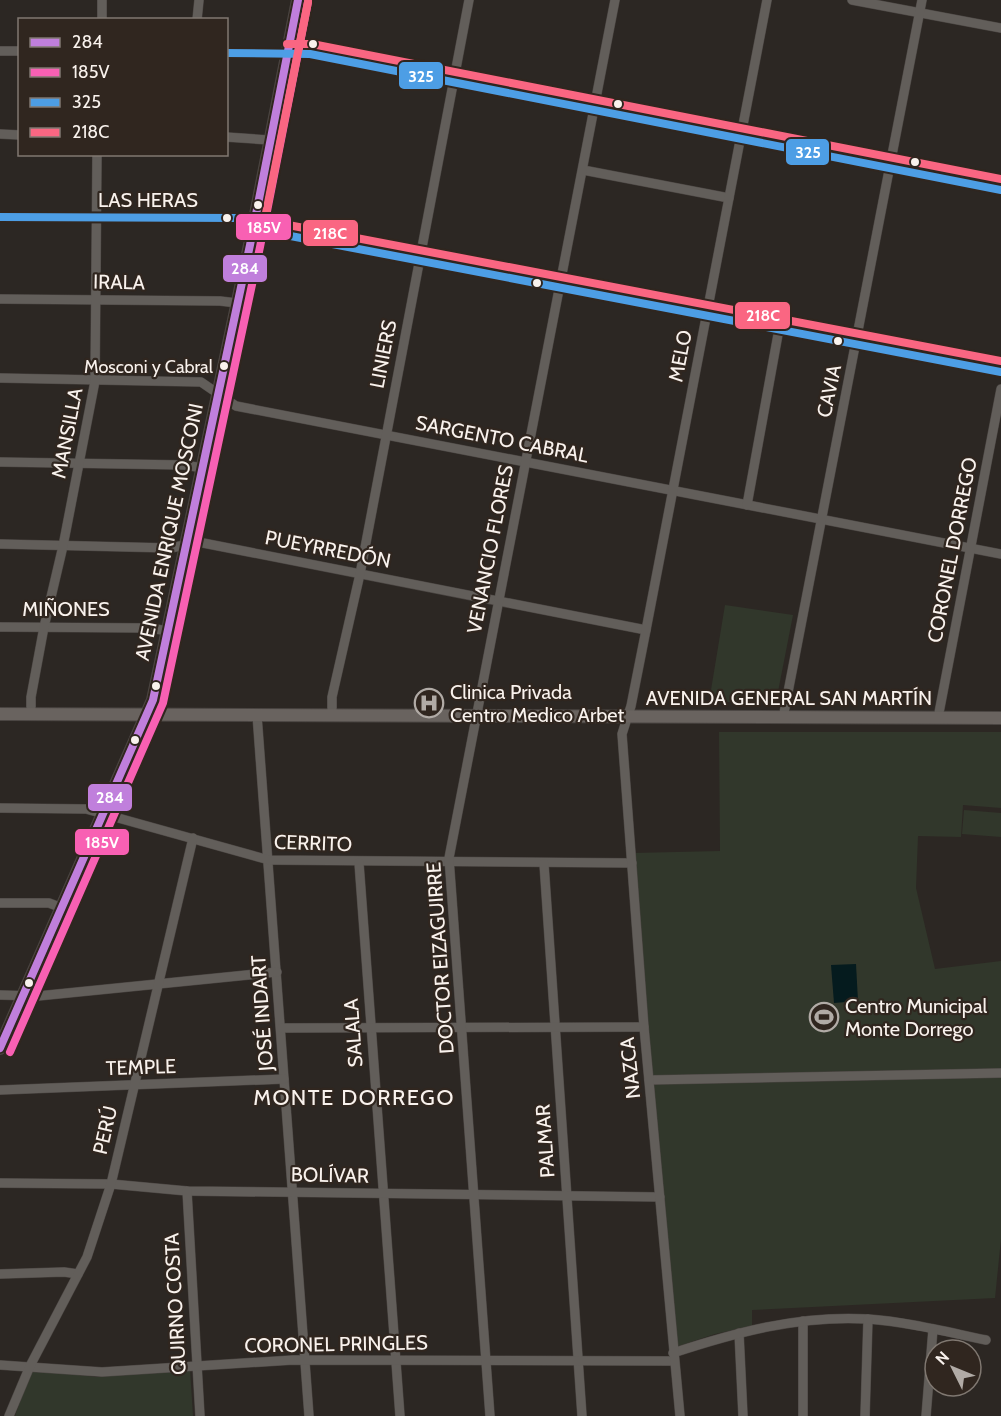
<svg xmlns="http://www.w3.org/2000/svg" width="1001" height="1416" font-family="Cabin,sans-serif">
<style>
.green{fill:#31372b}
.water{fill:#051b1e}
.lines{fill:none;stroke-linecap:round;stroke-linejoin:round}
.minor-casing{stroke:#4a4542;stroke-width:10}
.secondary-casing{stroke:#4a4542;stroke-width:14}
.minor{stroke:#625e5a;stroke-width:9}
.secondary{stroke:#69635f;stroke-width:12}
.bus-1-casing{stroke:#30261f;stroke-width:12}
.bus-2-casing{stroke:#30261f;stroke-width:12}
.bus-3-casing{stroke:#30261f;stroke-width:12}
.bus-4-casing{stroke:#30261f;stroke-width:12}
.bus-1{stroke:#c07fdc;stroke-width:8}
.bus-2{stroke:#f860b3;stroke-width:8}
.bus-3{stroke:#4d9ee5;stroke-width:8}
.bus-4{stroke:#fa6682;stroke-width:8}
.bus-dot{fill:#f9f2ed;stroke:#30261f;stroke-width:2}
.labels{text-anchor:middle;stroke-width:4.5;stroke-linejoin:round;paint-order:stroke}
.bus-label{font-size:18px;fill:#f9f2ed;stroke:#30261f;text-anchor:end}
.street-label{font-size:20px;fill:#f9f2ed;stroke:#30261f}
.poi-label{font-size:20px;fill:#f9f2ed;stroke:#30261f;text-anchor:start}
.quarter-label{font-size:22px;letter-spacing:1.5px;fill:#f9f2ed;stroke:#30261f}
.line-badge{stroke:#30261f;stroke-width:2}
.badge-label{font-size:16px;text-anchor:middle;font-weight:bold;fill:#fff}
</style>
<rect width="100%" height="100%" fill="#2c2723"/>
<g class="green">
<path d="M725,605L793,615L776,702H709Z"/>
<path d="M719,732H1001V808L963,805L961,837L918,836L916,888L935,969L1001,961V1239L995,1298L752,1310V1326L715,1334L676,1347L633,853L720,851Z"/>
<path d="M964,810L1001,813V837L962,834Z"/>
<path d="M190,1369L193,1416H15L31,1370L97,1377Z"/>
</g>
<path class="water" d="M856,964L858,1001L834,1003L831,965Z"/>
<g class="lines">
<g class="minor-casing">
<g id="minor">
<path d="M852,0L1001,28"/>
<path d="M102,20V0"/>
<path d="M197,20L199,0"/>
<path d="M0,51H20"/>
<path d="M226,53L310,54L1001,190"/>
<path d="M0,134L20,135"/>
<path d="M226,137L269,140"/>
<path d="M583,170L729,198"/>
<path d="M0,217L238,218L280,234L1001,372"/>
<path d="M0,299L220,301L237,303"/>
<path d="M0,378L201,382L236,406L1001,554"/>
<path d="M0,462L184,465L203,468"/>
<path d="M747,505L779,329"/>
<path d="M0,544L171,548L198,542L646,630"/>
<path d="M0,627L150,628L168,631"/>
<path d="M31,714V697L44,627L63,546L95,381L97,154"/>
<path d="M257,715L309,1416"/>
<path d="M332,715V697L360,574L469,0"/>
<path d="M783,718L922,0"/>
<path d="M938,718L1001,389"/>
<path d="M0,808L86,809L269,860L632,863"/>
<path d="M359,863L400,1416"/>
<path d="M544,864L582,1416"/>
<path d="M0,903H49L62,908"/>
<path d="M0,995L38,996L277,972"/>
<path d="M282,1028L644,1027"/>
<path d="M649,1080L1001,1073"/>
<path d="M0,1090L284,1079"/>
<path d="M0,1183L111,1184L187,1191L660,1197"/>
<path d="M187,1191L200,1416"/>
<path d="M0,1274L64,1272L78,1274"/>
<path d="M803,1321V1416"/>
<path d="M739,1333L743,1416"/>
<path d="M673,1353C737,1332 800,1315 868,1319C908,1322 947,1332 986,1340"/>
<path d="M0,1365L102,1372L293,1360L674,1361"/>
<path d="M9,1416L30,1366L87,1257L111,1184L193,838"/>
<path d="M490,1416L449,858L615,0"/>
<path d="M680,1416L644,1027L622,734L631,706L646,630L767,0"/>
<path d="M865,1416L868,1319"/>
<path d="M926,1416L933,1329"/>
</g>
</g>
<g class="secondary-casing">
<g id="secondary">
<path d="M0,714L1001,718"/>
<path d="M0,1048L153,700L250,245L298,0"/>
</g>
</g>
<use href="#minor" class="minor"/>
<use href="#secondary" class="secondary"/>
<g class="bus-1-casing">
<path id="bus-1" d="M0,1048L153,700L250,245L298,0"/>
</g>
<g class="bus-2-casing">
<path id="bus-2" d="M10,1052L163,703L260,247L308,2"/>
</g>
<g class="bus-3-casing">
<g id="bus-3">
<path d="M226,53L310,54L1001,190"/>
<path d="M0,217L238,218L280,234L1001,372"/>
</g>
</g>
<g class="bus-4-casing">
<g id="bus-4">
<path d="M308,2L265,218L283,224L1001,361"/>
<path d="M287,44H312L1001,179"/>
</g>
</g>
<use href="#bus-1" class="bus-1"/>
<use href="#bus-2" class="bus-2"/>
<use href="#bus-3" class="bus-3"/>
<use href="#bus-4" class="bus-4"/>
</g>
<defs>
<g id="hospital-ring" transform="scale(1.5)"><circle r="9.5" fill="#30261f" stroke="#b1aba6" stroke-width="1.5"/><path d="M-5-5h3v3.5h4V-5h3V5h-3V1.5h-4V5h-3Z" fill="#b1aba6"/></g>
<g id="stadium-ring" transform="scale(1.5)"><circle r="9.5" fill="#30261f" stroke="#b1aba6" stroke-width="1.5"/><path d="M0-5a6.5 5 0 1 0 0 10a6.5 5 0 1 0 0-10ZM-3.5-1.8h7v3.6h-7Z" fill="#b1aba6"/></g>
</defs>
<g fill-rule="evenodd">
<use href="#hospital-ring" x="429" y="703"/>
<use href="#stadium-ring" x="824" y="1017"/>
</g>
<g class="bus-dot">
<circle cx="313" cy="44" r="5"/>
<circle cx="618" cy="104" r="5"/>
<circle cx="915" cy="162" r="5"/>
<circle cx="258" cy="205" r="5"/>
<circle cx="227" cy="218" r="5"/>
<circle cx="537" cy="283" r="5"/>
<circle cx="838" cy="341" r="5"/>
<circle cx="224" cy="366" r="5"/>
<circle cx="156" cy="686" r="5"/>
<circle cx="135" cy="740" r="5"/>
<circle cx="29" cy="983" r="5"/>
</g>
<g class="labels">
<g class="bus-label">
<text x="213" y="373">Mosconi y Cabral</text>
</g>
<g class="street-label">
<text x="148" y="207">LAS HERAS</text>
<text transform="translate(119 282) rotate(1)" y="7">IRALA</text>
<text transform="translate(383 354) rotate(-79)" y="7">LINIERS</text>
<text transform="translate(680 356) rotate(-79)" y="7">MELO</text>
<text transform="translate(829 391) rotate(-78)" y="7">CAVIA</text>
<text transform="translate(67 433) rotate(-79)" y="7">MANSILLA</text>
<text transform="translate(502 439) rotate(11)" y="7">SARGENTO CABRAL</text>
<text transform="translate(169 532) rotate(-78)" y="7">AVENIDA ENRIQUE MOSCONI</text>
<text transform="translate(328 549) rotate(11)" y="7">PUEYRREDÓN</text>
<text transform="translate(490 549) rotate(-79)" y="7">VENANCIO FLORES</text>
<text transform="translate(952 550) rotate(-79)" y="7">CORONEL DORREGO</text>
<text x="66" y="616">MIÑONES</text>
<text x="789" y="705">AVENIDA GENERAL SAN MARTÍN</text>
<text transform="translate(313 843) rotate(2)" y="7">CERRITO</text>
<text transform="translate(440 958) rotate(-94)" y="7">DOCTOR EIZAGUIRRE</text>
<text transform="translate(262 1013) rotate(-94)" y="7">JOSÉ INDART</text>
<text transform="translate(353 1033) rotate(-94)" y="7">SALALA</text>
<text transform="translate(141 1067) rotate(-2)" y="7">TEMPLE</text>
<text transform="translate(630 1068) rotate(-96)" y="7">NAZCA</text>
<text transform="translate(105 1130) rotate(-77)" y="7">PERÚ</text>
<text transform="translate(545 1141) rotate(-94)" y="7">PALMAR</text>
<text transform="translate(330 1175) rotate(1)" y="7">BOLÍVAR</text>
<text transform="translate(175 1304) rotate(-93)" y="7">QUIRNO COSTA</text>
<text transform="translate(336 1344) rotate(-1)" y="7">CORONEL PRINGLES</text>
</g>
<g class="poi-label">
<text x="450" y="699">Clinica Privada<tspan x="450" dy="23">Centro Medico Arbet</tspan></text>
<text x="845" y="1013">Centro Municipal<tspan x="845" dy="23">Monte Dorrego</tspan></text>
</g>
<g class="quarter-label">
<text x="354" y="1105">MONTE DORREGO</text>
</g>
</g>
<g class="line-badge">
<rect x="398" y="61" width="46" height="29" rx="6" fill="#4d9ee5"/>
<rect x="785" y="138" width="45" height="28" rx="6" fill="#4d9ee5"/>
<rect x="235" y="213" width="57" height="28" rx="6" fill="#f860b3"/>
<rect x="302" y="219" width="57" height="28" rx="6" fill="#fa6682"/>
<rect x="222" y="254" width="46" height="29" rx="6" fill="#c07fdc"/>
<rect x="734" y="301" width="57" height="29" rx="6" fill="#fa6682"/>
<rect x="87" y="783" width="46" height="29" rx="6" fill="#c07fdc"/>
<rect x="74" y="828" width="56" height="28" rx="6" fill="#f860b3"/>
</g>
<g class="badge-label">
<text x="421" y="82">325</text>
<text x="808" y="158">325</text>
<text x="264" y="233">185V</text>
<text x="330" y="239">218C</text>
<text x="245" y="274">284</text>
<text x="763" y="321">218C</text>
<text x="110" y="803">284</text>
<text x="102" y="848">185V</text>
</g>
<rect x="18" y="18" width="210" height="138" fill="#30261f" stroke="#807871" stroke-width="1.5"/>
<rect x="30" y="38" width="30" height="9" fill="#c07fdc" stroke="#807871" stroke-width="1.5"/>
<text x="72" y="48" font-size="18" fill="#f9f2ed">284</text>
<rect x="30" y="68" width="30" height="9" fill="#f860b3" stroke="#807871" stroke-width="1.5"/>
<text x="72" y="78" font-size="18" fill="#f9f2ed">185V</text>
<rect x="30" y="98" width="30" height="9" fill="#4d9ee5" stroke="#807871" stroke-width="1.5"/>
<text x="72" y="108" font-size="18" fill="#f9f2ed">325</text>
<rect x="30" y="128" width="30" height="9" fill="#fa6682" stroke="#807871" stroke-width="1.5"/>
<text x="72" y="138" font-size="18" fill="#f9f2ed">218C</text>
<g transform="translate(953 1368) rotate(313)"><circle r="28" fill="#30261f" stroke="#807871" stroke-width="1.5"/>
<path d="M0-4.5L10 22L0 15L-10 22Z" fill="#b1aba6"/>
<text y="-9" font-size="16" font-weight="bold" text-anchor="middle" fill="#f9f2ed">N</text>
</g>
</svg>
